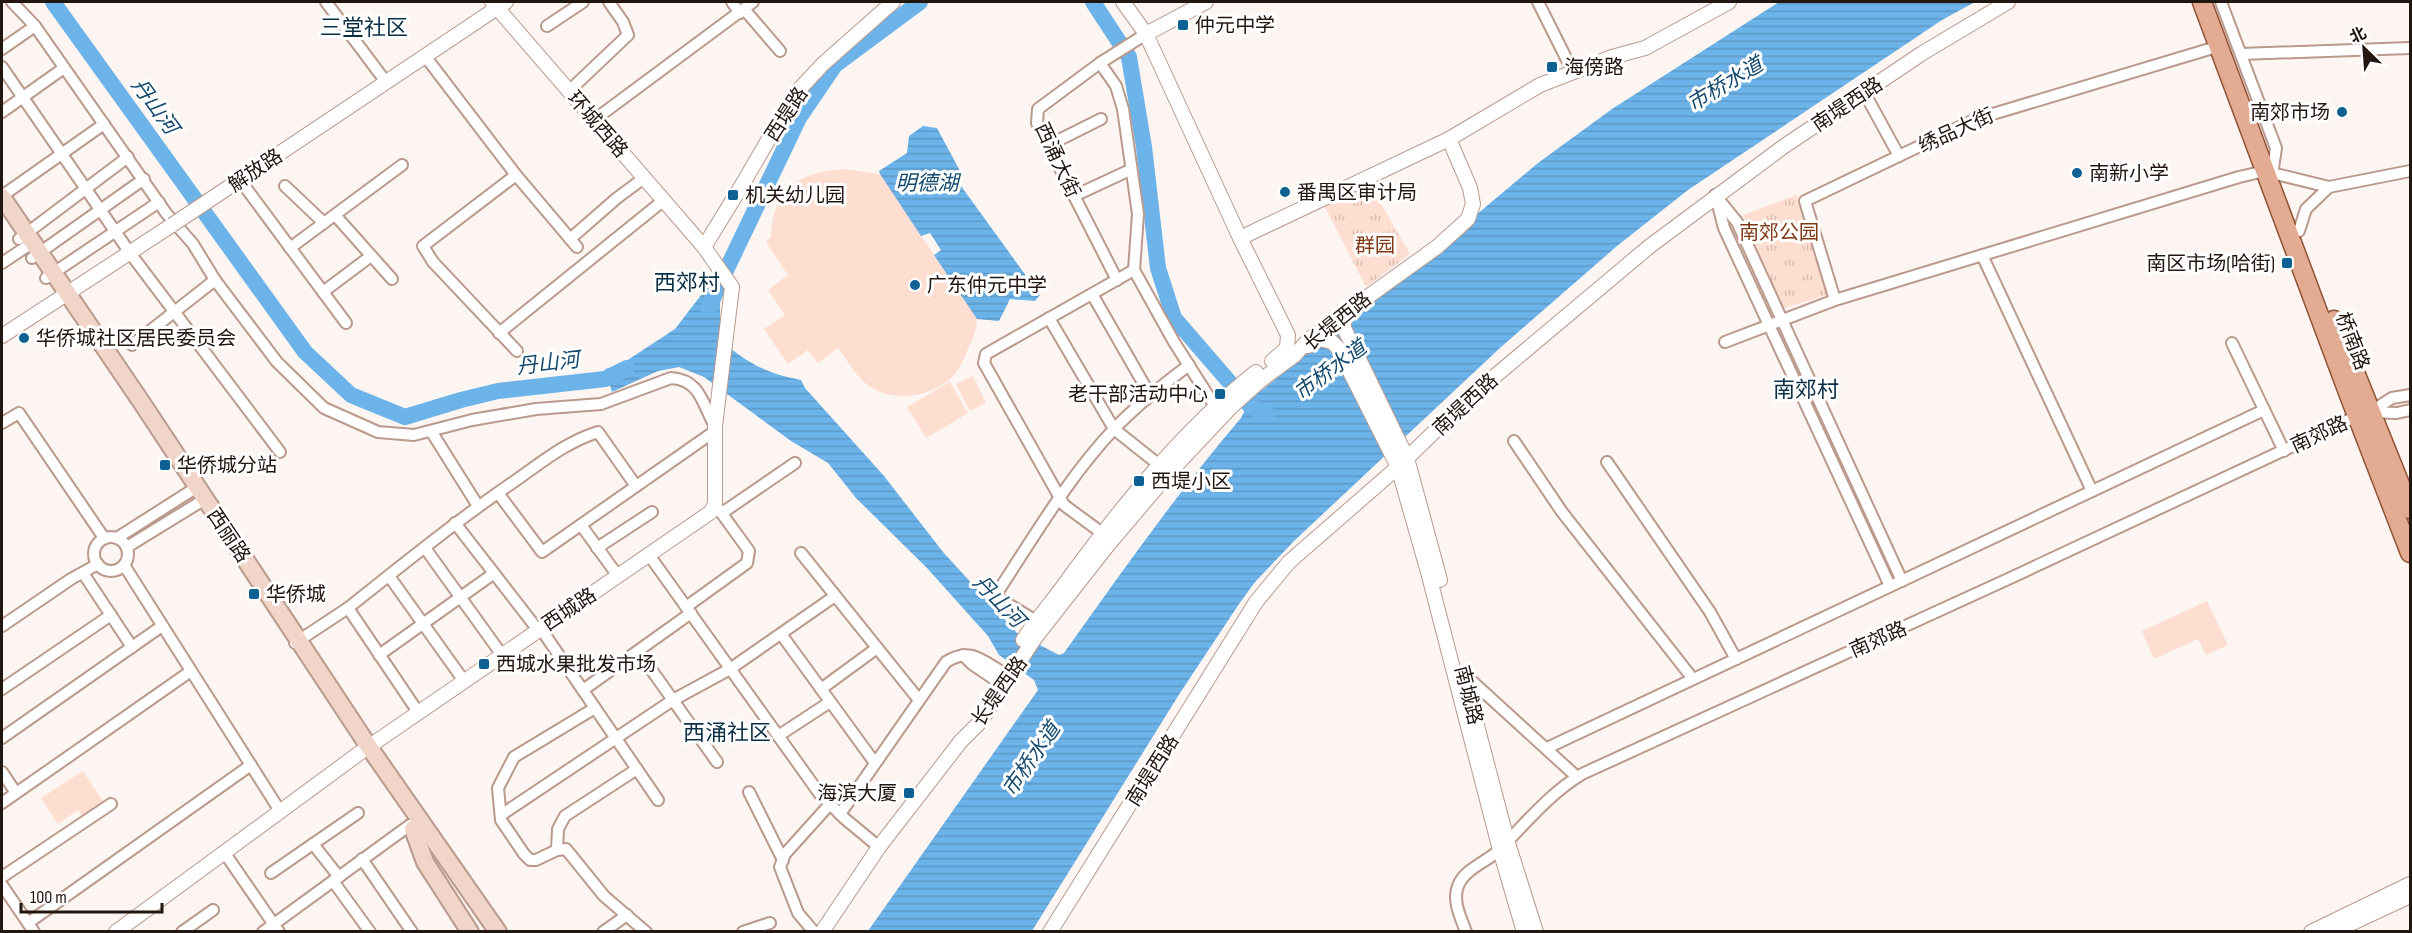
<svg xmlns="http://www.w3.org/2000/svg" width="2412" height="933" font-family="'Sofia Sans Condensed','Noto Sans SC',sans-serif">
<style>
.grass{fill:url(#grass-tufts)}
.garden{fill:#feded1}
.water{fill:url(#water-rules)}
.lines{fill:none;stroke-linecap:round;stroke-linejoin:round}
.river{stroke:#6cb3e9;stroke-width:16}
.minor-casing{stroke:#ba9a8d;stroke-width:14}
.tertiary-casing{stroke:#ba9a8d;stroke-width:16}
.secondary-casing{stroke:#ba9a8d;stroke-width:20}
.primary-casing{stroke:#925236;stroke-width:21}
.minor{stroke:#fff;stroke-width:10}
.tertiary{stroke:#fff;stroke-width:14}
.secondary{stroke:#f1d5c9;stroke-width:16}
.primary{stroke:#e2ab92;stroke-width:18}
.tertiary-bridge-casing{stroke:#ba9a8d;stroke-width:16;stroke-linecap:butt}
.tertiary-bridge{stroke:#fff;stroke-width:14}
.poi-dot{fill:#0d6193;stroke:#fff;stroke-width:2}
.labels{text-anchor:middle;stroke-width:6;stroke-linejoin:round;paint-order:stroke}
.poi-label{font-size:20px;fill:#221611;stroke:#fff;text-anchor:start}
.street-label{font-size:20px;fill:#221611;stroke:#fff}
.park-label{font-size:20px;fill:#7f3814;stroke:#fff}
.water-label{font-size:21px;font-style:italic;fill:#144a6e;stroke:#fff}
.quarter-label{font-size:22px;fill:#082d45;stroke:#fff}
</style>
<defs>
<pattern id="grass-tufts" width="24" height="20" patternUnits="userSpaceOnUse" patternTransform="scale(1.5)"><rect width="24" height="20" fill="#feded1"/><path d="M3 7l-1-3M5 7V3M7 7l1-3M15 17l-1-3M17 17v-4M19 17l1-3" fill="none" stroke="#d9beb2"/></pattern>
<pattern id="water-rules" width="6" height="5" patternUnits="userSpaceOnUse" patternTransform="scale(1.5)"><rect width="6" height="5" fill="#6cb3e9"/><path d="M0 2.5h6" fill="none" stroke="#5d99c7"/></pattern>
</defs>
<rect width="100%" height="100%" fill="#fcf5f2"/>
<g class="grass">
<path d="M1369,183L1410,254L1366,287L1324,205Z"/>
<path d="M1797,195L1827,295L1782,309L1743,215Z"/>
</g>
<g class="garden">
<path d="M844,169L880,174L977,319C977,330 973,339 968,349C965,356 962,364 958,370C941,395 900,403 874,389C858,381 849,362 838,348L818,363L808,350L788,364L764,329L785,315L768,290L788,275L766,242L771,237C773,189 798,172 844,169Z"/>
<path d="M973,376L986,403L970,411L956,384Z"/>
<path d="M950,382L968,413L926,438L907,407Z"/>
<path d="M2207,601L2228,645L2206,655L2198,639L2154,659L2142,631Z"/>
<path d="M83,771L104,803L83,817L78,810L58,824L41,798Z"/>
</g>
<g class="water">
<path d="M1779,2H1975L1942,20L1688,190L1617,246L1501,347L1294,541L1255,582L1239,604L1180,693L1032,931H868L1038,690L1034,680L999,655L988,636L927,568L856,498L828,463L791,441L704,377L679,367L658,371L612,392L605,369L620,365L675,329L708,286L724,291L720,303V339C744,362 768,374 801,380L805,388L884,476L943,552L1017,633L1059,655L1064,653C1121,573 1177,493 1241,418L1245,410L1243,407L1257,394L1407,273L1538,163L1612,109Z"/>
<path d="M923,126L937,128L960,171L961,186L1040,295L1035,301L1010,299L999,321L977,319L934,255L941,250L930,233L921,236L880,174L879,171L907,153L909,136Z"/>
</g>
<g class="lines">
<g class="river">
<path d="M53,2L305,352L351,395L405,417L461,400L498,391L605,379L627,368"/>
<path d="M1093,2L1129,57L1144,147L1158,268L1174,318L1251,407L1267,414"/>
<path d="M708,308L799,118L835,65L920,2"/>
</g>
<g class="minor-casing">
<g id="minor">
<path d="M12,2L35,26L166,213L193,244L215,280L277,362L324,408L378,432L414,435L472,420L536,409L601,404L671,378C701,380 702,404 715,426"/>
<path d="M326,2L386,82"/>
<path d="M732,2L740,13"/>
<path d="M1538,2L1573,72"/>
<path d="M2221,2L2276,148L2273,168"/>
<path d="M744,9L780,51"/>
<path d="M547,26L583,2"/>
<path d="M2,49L35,26"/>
<path d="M2241,54L2410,48"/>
<path d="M425,56L516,175L577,247"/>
<path d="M1100,63L1116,86L1123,109L1138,214L1134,270L1174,342L1216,408"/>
<path d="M2,67L130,253L280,452"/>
<path d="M569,91L628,35L623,22L609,2"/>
<path d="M1864,92L1899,156"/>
<path d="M2,112L64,68"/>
<path d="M594,120L753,2"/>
<path d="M1049,145L1101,119"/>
<path d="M2276,174L2329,187L2410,171"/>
<path d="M516,175L423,246L433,262L517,351"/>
<path d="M240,180L346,323"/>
<path d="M285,186L324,223"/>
<path d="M1715,195L1737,222L1902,581"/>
<path d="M2,196L104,124"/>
<path d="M1074,196L1130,170"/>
<path d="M1717,201L1724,228L1890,586"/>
<path d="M335,215L392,279"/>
<path d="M2299,231L2306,209L2329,187"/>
<path d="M19,239L128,157"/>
<path d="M570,239L617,198L644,178"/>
<path d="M290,248L402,165"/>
<path d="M1982,255L2092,491"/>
<path d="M32,258L144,179"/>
<path d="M2,263L32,243"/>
<path d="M46,278L159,202"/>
<path d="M1117,280L1037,123L1038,109L1100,63L1146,34"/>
<path d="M323,292L371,256"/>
<path d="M1092,294L1150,395"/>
<path d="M1835,300L1805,201L1976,119L2213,48"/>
<path d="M1049,318L1114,429L1163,468"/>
<path d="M499,333L664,200"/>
<path d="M1725,342L1835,300L2239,177L2265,171L2263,168"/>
<path d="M2232,343L2284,451"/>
<path d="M132,345L215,280"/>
<path d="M2370,412L2397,413L2410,410"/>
<path d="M2,423L19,413L104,538"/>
<path d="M431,431L478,506"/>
<path d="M1514,441L1562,512L1693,679"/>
<path d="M1607,462L1710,612L1736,659"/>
<path d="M498,493L542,552L715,431"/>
<path d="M722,513L795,463"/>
<path d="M455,523L538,630"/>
<path d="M581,525L618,576"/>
<path d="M1102,533L1064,505L984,363L986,354L1134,270"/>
<circle cx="111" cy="554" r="17"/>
<path d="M117,538L197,487"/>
<path d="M127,547L205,499"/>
<path d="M425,548L502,655"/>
<path d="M597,548L652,512"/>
<path d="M801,553L919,700"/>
<path d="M649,555L819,793L844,818L879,847"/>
<path d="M124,565L280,811"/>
<path d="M83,573L132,647"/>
<path d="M389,576L464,681"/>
<path d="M686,607L747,563L749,551L715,504"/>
<path d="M348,608C402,565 455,522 512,483C541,463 564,443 598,432L636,486"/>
<path d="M1041,624L995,596C1032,540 1069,476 1115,428C1138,404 1163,385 1189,365"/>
<path d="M2,626L71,579L98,564"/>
<path d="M541,629L658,800"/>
<path d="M781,634L875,763"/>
<path d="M295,643L348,608L418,712"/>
<path d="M638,651L717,762"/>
<path d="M379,655L493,574"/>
<path d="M963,655L972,664L997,681"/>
<path d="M1463,673L1577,777"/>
<path d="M2,689L111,615"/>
<path d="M821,689L877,648"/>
<path d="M583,690L691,613"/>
<path d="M595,708L514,757L498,788L501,820L524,854L530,860H536L557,850L566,849L604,896L646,932"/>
<path d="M778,736L830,702"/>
<path d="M2,738L162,626"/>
<path d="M1547,748L2264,410"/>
<path d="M2,772L16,793"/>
<path d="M749,792L783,860"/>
<path d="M2,803L191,671"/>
<path d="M840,814L946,662C970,647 981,660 1002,672"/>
<path d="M501,815L673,700L730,669L835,596"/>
<path d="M313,844L339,877"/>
<path d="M557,850L558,829L565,816L637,769"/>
<path d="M224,852L279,932"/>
<path d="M362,859L412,932"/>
<path d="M271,873L358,813"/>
<path d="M2,877L111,804"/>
<path d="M333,881L370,932"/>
<path d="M2,885L34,932"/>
<path d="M28,923L251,765"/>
<path d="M182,932L213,910"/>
<path d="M263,932L410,825"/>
<path d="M603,932L627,915"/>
<path d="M743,932L770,923"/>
<path d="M814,932L798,913L780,867L785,854L830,804"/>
<path d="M1466,932C1461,918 1452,901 1458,886C1464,869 1487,862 1499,850C1526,823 1549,794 1582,774L2006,580L2357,416L2370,412L2392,398L2410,395"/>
</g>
</g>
<g class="tertiary-casing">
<g id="tertiary">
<path d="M1123,2L1146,34L1240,238L1288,335L1287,348L1272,361"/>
<path d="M1146,34L1206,2"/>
<path d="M232,185L506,2"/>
<path d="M1240,238L1449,139L1540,85L1612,57L1645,48L1729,2"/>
<path d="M704,247L742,185L795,94L823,64L893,2"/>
<path d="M1349,309L1344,318V328L1407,458L1440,580"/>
<path d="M2,336L172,225"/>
<path d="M1308,346L1319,339L1332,342L1338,348L1398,467L1428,572L1500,850L1524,932"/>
<path d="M1023,640C1036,620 1051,603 1064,585C1120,508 1182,431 1256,372"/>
<path d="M1475,718L1507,840L1536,932"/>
<path d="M116,932L361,752L711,512L715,504V426L732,287L704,247L492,2"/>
<path d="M822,932L879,847L961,741L980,722L1035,638L1108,545L1169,473L1231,407L1261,380L1295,355L1309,339L1437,247L1468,219L1473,204L1470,188L1449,139"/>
<path d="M1050,932L1256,602L1289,562L1398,467L1470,397L1650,246L1783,147L1921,54L2008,2"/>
<path d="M2311,932L2410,884"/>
<path d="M2333,932L2410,896"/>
</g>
</g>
<g class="secondary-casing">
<g id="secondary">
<path d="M2,197L142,403L369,747L498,932"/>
<path d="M413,829L425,862L470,932"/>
</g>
</g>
<g class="primary-casing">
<g id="primary">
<path d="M2202,2L2349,395L2410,553"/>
<path d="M2334,320L2410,509"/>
</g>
</g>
<use href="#minor" class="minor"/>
<use href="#tertiary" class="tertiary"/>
<use href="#secondary" class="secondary"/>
<use href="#primary" class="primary"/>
<g class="tertiary-bridge-casing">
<path id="tertiary-bridge" d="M172,225L232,185"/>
</g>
<use href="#tertiary-bridge" class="tertiary-bridge"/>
</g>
<g class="poi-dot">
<rect x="1177" y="19" width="12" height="12" rx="3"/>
<rect x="1546" y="61" width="12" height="12" rx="3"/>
<circle cx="2342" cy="112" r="6"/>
<circle cx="2077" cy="173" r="6"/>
<circle cx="1285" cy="192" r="6"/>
<rect x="727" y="189" width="12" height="12" rx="3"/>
<rect x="2281" y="257" width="12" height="12" rx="3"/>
<circle cx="915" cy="285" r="6"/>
<circle cx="24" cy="338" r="6"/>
<rect x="1214" y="388" width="12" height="12" rx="3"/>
<rect x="159" y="459" width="12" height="12" rx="3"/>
<rect x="1133" y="475" width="12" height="12" rx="3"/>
<rect x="248" y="588" width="12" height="12" rx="3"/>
<rect x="478" y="658" width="12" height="12" rx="3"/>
<rect x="903" y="787" width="12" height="12" rx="3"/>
</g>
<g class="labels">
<g class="poi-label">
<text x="1195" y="32">仲元中学</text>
<text x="1564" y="74">海傍路</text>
<text x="2330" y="119" text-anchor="end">南郊市场</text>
<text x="2089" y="180">南新小学</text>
<text x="1297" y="199">番禺区审计局</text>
<text x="745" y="202">机关幼儿园</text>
<text x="2275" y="270" text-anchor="end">南区市场(哈街)</text>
<text x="927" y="292">广东仲元中学</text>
<text x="36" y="345">华侨城社区居民委员会</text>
<text x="1208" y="401" text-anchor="end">老干部活动中心</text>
<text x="177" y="472">华侨城分站</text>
<text x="1151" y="488">西堤小区</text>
<text x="266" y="601">华侨城</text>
<text x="496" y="671">西城水果批发市场</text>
<text x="897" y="800" text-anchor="end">海滨大厦</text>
</g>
<g class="street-label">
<text transform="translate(1847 104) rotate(-34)" y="7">南堤西路</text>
<text transform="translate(786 114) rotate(-57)" y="7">西堤路</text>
<text transform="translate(598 124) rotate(49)" y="7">环城西路</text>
<text transform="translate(1956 130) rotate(-24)" y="7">绣品大街</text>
<text transform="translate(1058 160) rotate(65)" y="7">西涌大街</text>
<text transform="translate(255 170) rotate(-34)" y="7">解放路</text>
<text transform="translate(1337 321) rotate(-39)" y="7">长堤西路</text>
<text transform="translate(2353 341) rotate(69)" y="7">桥南路</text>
<text transform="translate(1465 404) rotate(-43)" y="7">南堤西路</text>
<text transform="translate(2319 434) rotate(-25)" y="7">南郊路</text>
<text transform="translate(229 535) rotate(56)" y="7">西丽路</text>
<text transform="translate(569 609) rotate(-34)" y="7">西城路</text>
<text transform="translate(1878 639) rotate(-24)" y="7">南郊路</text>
<text transform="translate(999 691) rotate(-55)" y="7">长堤西路</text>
<text transform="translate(1469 695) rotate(76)" y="7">南城路</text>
<text transform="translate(1152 770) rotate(-58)" y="7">南堤西路</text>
</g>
<g class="park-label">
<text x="1779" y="239">南郊公园</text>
<text x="1375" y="252">群园</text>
</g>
<g class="water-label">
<text transform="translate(1725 84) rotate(-31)" y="7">市桥水道</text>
<text transform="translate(155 106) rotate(54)" y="7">丹山河</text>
<text x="927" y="190">明德湖</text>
<text transform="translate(548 363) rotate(-7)" y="7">丹山河</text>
<text transform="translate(1330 370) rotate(-37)" y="7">市桥水道</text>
<text transform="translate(999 601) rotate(46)" y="7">丹山河</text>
<text transform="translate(1031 759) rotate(-55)" y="7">市桥水道</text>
</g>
<g class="quarter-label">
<text x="364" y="35">三堂社区</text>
<text x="687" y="290">西郊村</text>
<text x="1806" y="397">南郊村</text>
<text x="727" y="740">西涌社区</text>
</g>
</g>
<rect width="2412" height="933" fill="none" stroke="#221611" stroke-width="6"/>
<g transform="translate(2364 48) rotate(335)" stroke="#ffffff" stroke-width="4.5" paint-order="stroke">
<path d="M0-4.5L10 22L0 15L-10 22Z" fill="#221611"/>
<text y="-9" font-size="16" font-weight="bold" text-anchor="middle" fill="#221611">北</text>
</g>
<path d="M21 903v9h141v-9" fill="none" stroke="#221611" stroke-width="3"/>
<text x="30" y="903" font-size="18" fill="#221611" stroke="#ffffff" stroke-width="4.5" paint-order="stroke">100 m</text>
</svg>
